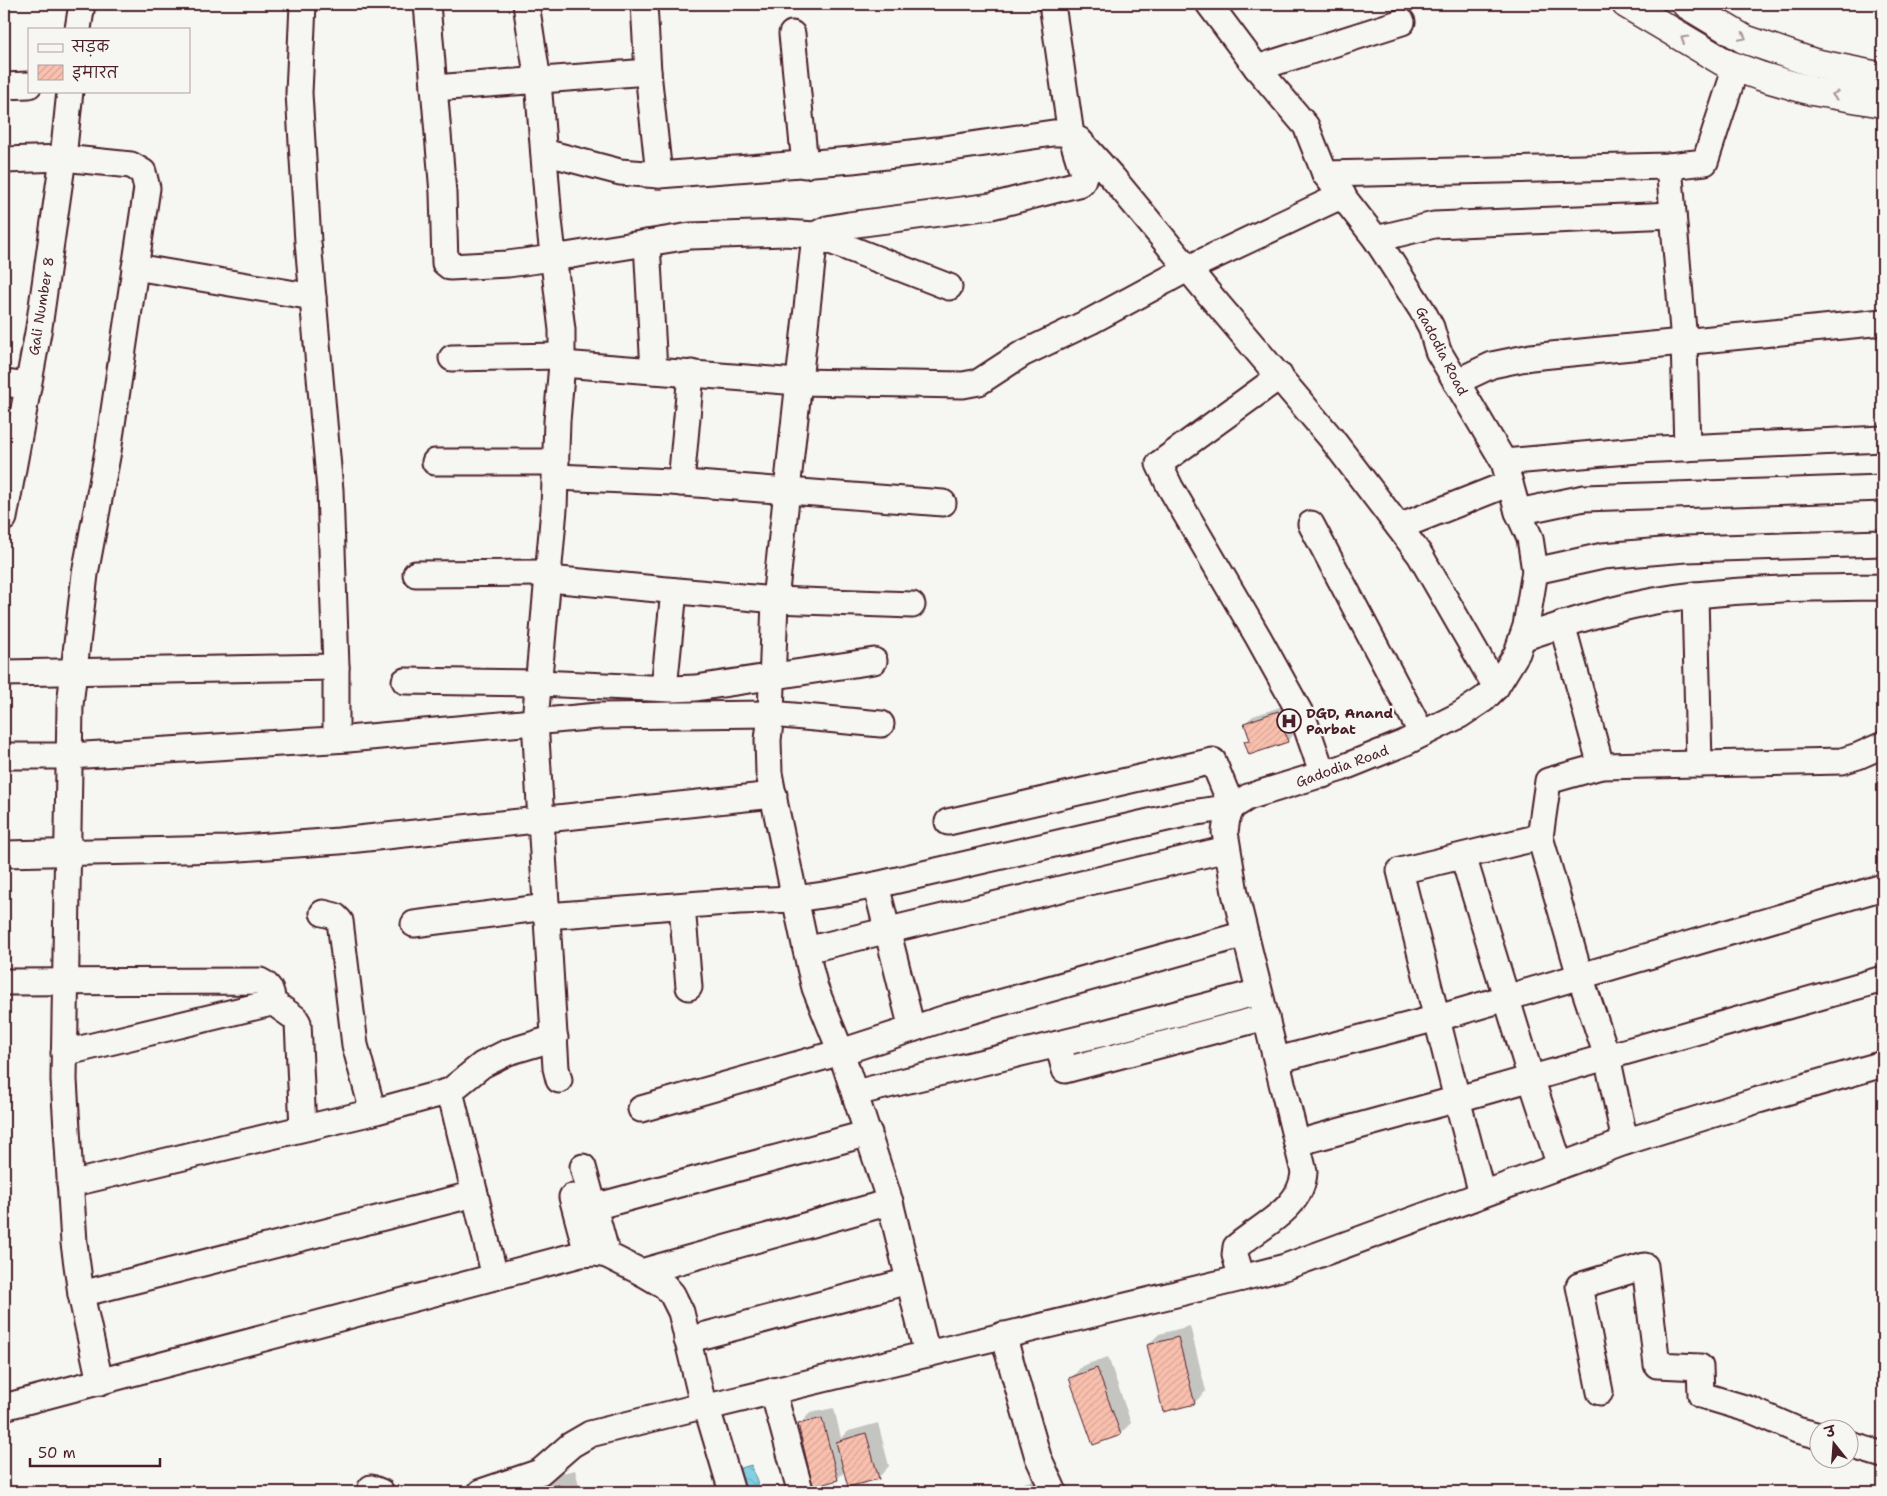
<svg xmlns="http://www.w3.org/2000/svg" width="1887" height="1496" font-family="'Shantell Sans','Playpen Sans Deva',sans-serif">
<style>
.water{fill:url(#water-waves);stroke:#6c8998}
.shadow{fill:#0003}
.building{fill:url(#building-hatch);stroke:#4a1f2b}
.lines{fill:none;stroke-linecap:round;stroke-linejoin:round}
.minor-casing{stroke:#4a1f2b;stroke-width:29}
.major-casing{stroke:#4a1f2b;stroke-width:31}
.minor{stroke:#f6f6f2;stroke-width:25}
.major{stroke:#f6f6f2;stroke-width:28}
.oneway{stroke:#a99598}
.labels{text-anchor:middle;stroke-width:4.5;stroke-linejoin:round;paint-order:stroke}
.street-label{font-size:14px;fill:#4a1f2b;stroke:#f6f6f2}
.poi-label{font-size:14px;font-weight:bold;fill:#4a1f2b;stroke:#f6f6f2;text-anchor:start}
</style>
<defs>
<pattern id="water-waves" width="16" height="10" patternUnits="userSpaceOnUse" patternTransform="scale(1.25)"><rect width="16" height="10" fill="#82d0e1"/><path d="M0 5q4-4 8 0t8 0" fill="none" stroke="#72b2c1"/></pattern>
<pattern id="building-hatch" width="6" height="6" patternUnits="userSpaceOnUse" patternTransform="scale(1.25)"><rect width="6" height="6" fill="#f9c0ae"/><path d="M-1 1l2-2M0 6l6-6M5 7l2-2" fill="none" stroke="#d7a596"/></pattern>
</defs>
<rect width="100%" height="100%" fill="#f6f6f2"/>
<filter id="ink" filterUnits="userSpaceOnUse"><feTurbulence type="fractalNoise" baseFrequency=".02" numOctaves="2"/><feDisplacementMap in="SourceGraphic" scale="10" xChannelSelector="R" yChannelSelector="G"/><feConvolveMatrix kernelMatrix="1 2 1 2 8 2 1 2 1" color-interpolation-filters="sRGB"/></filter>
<g filter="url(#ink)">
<path class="water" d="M751,1465L760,1489L744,1492L735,1470Z"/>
<g class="shadow">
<path d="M1286,705L1295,733L1287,741L1246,742L1250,737L1245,723L1253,716Z"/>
<path d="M1190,1326L1206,1391L1194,1403L1148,1345L1159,1334Z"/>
<path d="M1108,1357L1131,1423L1120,1434L1071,1378L1082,1366Z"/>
<path d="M834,1408L841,1438L849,1431L878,1423L889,1466L878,1478L845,1471L837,1479L799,1425L810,1413Z"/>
<path d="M575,1470L581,1492H534L550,1476Z"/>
<path d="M1048,1475L1051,1492H997Z"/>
</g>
<g class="building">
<path d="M1278,711L1288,742L1249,755L1244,741L1250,740L1244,723Z"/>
<path d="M1178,1337L1195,1404L1163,1412L1147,1345Z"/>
<path d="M1097,1368L1121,1435L1093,1445L1069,1378Z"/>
<path d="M822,1418L838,1480L813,1487L798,1424Z"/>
<path d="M866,1433L879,1479L848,1487L836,1442Z"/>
<path d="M1041,1482L1044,1492H1010Z"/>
<path d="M559,1485L561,1492H533Z"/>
</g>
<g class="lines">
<g class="minor-casing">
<g id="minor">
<path d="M303,4L299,93L308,242L330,490L336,667V739"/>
<path d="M427,4L443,193L445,263L450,267L508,264L553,258L690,236L785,233L815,235L827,229L849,225L992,206L1078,184L1082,182L1084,176L1071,135L1052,4"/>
<path d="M526,4L538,81L549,220L562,330V364L557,421L554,509L535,721L556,1068L559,1080"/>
<path d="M644,4L648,72L659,175"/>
<path d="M1209,4L1257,68L1306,126L1325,174L1376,239L1422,310L1431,327L1438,351L1504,462L1518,512L1530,538L1535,571L1526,626L1517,653L1496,687L1484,699L1460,715L1404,743L1342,768L1248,797L1232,807L1227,818L1225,832L1235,893L1304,1172C1302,1209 1260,1226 1236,1247L1235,1255L1242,1278"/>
<path d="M78,29L82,4"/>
<path d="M792,34L805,165"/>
<path d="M1257,68L1402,22"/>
<path d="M4,86L29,85"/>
<path d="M434,88L648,72"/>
<path d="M544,152L620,172L659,175L852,160L937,150L1053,133H1063L1079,140L1113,178L1209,294L1331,438L1420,555L1496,687"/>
<path d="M4,160L63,158L131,165L143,172L147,188L108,451L85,574L70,705L64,1080L74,1243L81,1294L100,1382"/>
<path d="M1669,166L1684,342L1687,448"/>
<path d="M1325,174L1669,166L1705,162L1736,67"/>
<path d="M1376,239L1434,225L1673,215"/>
<path d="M647,243L654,371"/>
<path d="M135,267L313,297"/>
<path d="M452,358L562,356"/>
<path d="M562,364L798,382L963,385L979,382L1022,354L1091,321L1189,268L1343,195"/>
<path d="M1280,376L1159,464L1170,487L1258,637L1304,720L1323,775"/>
<path d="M1456,382L1492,365L1531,357L1883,322"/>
<path d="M4,383L28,386"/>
<path d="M435,462H556"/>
<path d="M1504,462L1638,450L1883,439"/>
<path d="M556,477L671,482L943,503"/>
<path d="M681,483L691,373"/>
<path d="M1518,512L1584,498L1883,488"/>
<path d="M4,518L39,327L63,158L70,91"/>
<path d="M1311,524L1422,734"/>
<path d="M1399,527L1510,483"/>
<path d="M1535,571L1603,556L1686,549L1883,543"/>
<path d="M416,574L549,573"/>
<path d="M549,579L775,600L912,605"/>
<path d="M1695,595L1699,764"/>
<path d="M1562,624L1601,766"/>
<path d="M1522,638C1578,619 1636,601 1696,595C1758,588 1821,588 1883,587"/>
<path d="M4,673L336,667"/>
<path d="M405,681L539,683L671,689L696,688L874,661"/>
<path d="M664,688L674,591"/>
<path d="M4,756H69L348,739L598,716L771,714L881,724"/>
<path d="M4,854L226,849L339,841L774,795"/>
<path d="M1463,856L1531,1078L1560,1166"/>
<path d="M876,885L912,1029"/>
<path d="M682,906L689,987"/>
<path d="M323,913L335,916L340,921L355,1045L373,1112"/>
<path d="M547,916L739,901L795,899L830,894L876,885L1184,814L1232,807L1213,761L948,822"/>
<path d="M414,924L547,907"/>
<path d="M806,950L1227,849"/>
<path d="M4,982L260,981C269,985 277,997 267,1004L64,1053"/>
<path d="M271,1001L295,1018L298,1023L303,1128"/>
<path d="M1058,1044L1065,1070L1266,1017"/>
<path d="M1277,1060L1445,1016L1883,887"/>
<path d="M450,1091L495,1277"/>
<path d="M855,1093L1104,1033L1259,992"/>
<path d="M641,1109L841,1052L949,1017L1245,934"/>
<path d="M1625,1142L1607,1056L1580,976L1540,837L1548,781L1601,766L1842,761L1858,756L1883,745"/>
<path d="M1297,1143L1465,1097L1883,979"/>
<path d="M583,1167L607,1255"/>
<path d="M70,1184L373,1112L450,1091L482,1065L508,1052L555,1038"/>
<path d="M1482,1194L1457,1099L1400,871L1540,837"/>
<path d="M572,1197L587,1253"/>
<path d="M594,1207L869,1133"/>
<path d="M641,1272L890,1202"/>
<path d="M81,1294L475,1194"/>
<path d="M1003,1335L1038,1457L1054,1492"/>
<path d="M687,1340L909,1281"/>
<path d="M927,1354L890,1202L841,1052L815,988L810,968L775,805L769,773L768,740L771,714L775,600L815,235L949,287"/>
<path d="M773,1391L800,1490"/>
<path d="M1600,1392L1579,1286L1645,1266L1657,1365L1700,1367L1701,1395L1751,1410L1797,1430L1820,1436"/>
<path d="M4,1407L581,1254L595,1253L607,1255L641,1272L665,1286L672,1294L681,1312L702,1400L706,1405L712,1406L1242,1278L1285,1267L1625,1142L1755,1101L1883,1064"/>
<path d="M1850,1445L1883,1455"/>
<path d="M371,1488L381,1492"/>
<path d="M481,1492L540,1472L571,1445L590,1434L706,1405L732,1492"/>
</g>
</g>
<g class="major-casing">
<g id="major">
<path d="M1626,4L1727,64L1760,76L1812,91L1883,103"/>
<path d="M1686,4L1744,39L1814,63L1883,77"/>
</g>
</g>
<use href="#minor" class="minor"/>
<use href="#major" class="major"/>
</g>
<defs><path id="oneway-chevron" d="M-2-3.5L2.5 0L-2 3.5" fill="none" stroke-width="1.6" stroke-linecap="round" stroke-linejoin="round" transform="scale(1.25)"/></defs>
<g class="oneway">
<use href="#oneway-chevron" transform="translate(1743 37) rotate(26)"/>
<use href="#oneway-chevron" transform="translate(1684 39) rotate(-149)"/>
<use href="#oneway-chevron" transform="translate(1835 95) rotate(-171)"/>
</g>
</g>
<defs>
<g id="hospital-ring" transform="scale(1.25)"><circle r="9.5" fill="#f6f6f2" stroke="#4a1f2b" stroke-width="1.5"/><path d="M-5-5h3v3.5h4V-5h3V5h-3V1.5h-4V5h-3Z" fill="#4a1f2b"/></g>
</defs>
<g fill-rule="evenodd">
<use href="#hospital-ring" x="1289" y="721"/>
</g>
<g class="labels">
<g class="street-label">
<text transform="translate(41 306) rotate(-81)" y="5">Gali Number 8</text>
<text transform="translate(1442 351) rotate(63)" y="5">Gadodia Road</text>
<text transform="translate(1342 766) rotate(-20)" y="5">Gadodia Road</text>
</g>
<g class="poi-label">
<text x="1306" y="718">DGD, Anand<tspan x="1306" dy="16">Parbat</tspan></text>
</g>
</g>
<rect width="1887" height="1496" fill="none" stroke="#f6f6f2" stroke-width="20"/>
<rect x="10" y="10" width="1867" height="1476" fill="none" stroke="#4a1f2b" stroke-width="2" filter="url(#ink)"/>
<rect x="28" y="28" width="162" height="65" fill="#f6f6f2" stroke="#b1a0a2"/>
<rect x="38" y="44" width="25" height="8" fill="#f6f6f2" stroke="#b1a0a2"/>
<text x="72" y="52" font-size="15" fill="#4a1f2b">सड़क</text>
<rect x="38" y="65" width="25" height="15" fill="url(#building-hatch)" stroke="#b1a0a2"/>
<text x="72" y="78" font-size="15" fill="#4a1f2b">इमारत</text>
<g transform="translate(1834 1444) rotate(343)"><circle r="24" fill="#f6f6f2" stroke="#b1a0a2"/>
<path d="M0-4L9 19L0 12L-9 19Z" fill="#4a1f2b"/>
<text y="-8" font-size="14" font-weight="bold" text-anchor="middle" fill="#4a1f2b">उ</text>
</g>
<path d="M30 1458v8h130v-8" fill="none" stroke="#4a1f2b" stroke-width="2.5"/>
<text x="38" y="1458" font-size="15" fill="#4a1f2b" stroke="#f6f6f2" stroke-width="4" paint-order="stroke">50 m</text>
</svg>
